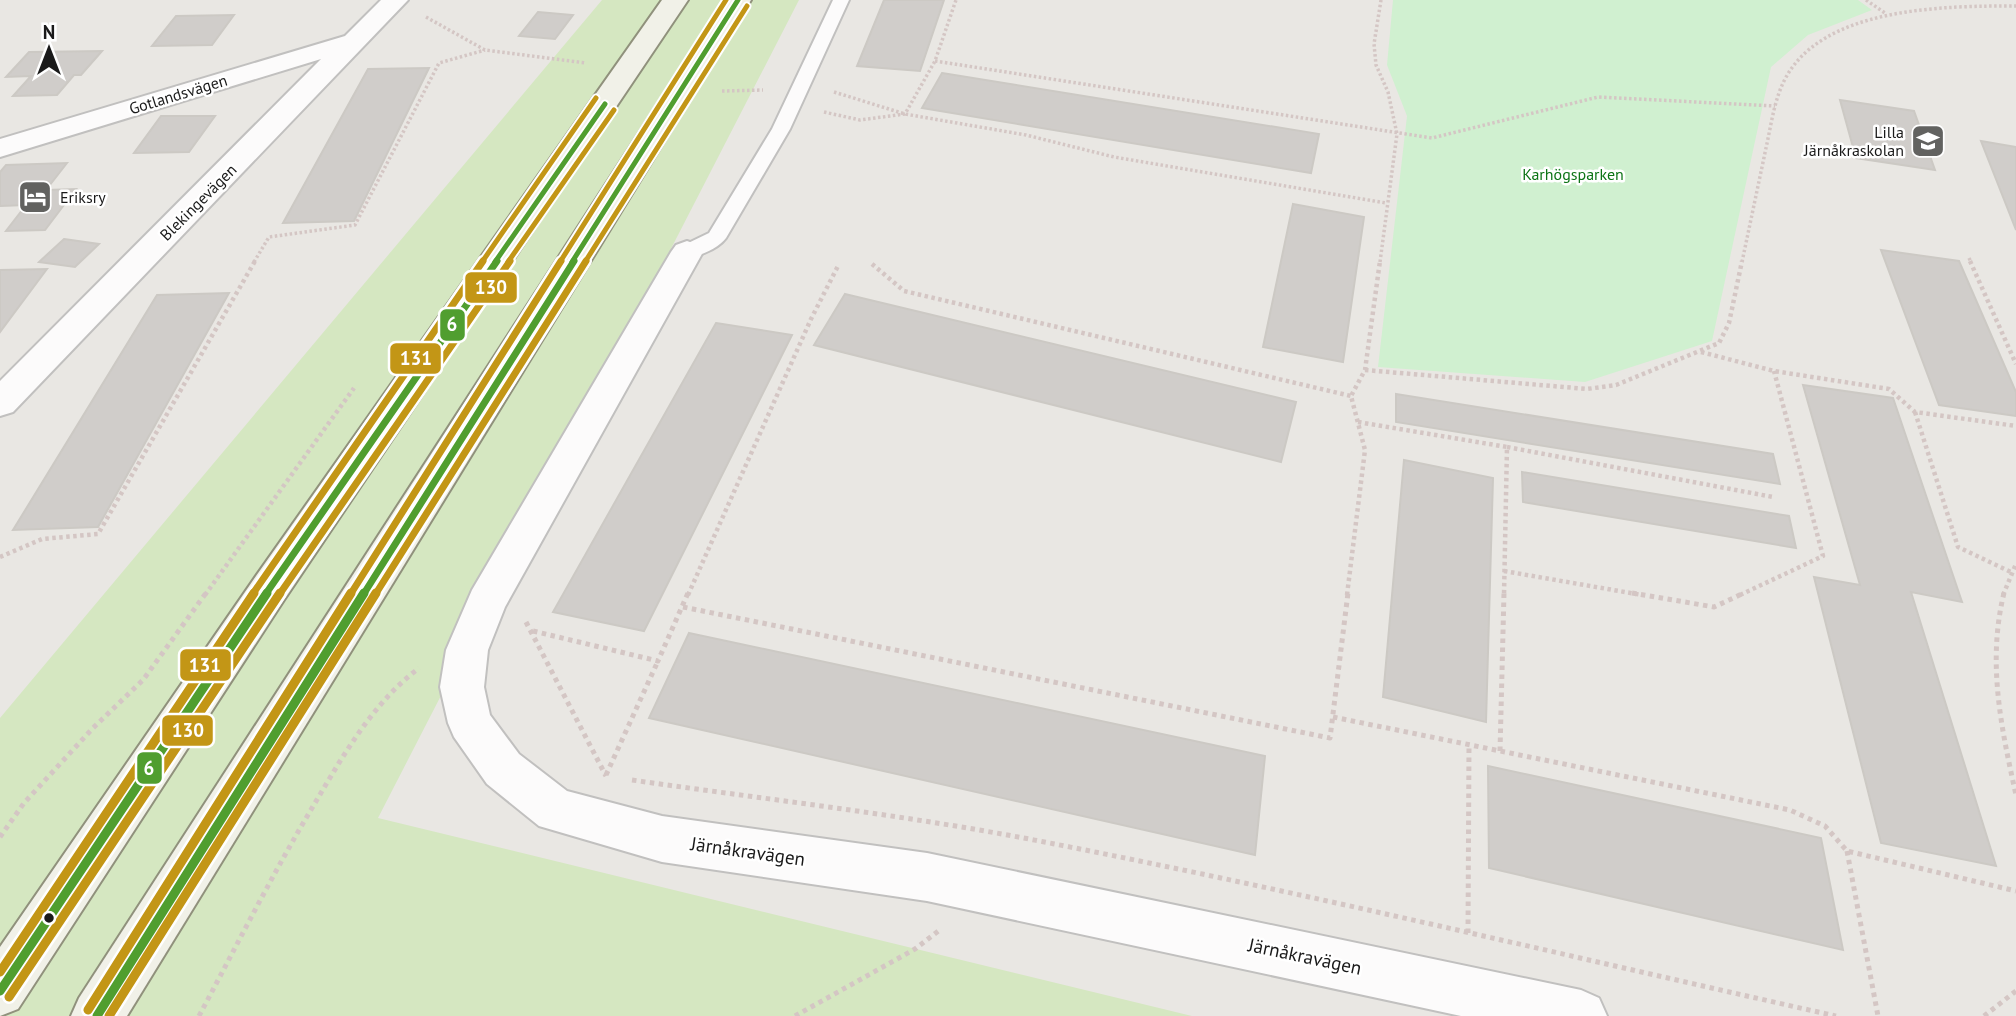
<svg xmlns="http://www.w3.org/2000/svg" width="2016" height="1016" font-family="'PT Sans',sans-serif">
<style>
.grass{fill:#d5e7c1}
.park{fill:#d0f0d0}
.building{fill:#d0cdca;stroke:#ccc9c4;stroke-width:2}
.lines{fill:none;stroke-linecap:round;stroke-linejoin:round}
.lane-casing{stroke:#c1c0bf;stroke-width:4}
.street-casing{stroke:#c1c0bf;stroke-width:4}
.secondary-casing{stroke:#90917c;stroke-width:4}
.path-far2{stroke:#d4c6c4;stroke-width:3.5;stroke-dasharray:2.5 2.5;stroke-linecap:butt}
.path-far1{stroke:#d4c6c4;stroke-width:4.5;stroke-dasharray:3.5 3.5;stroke-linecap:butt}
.path{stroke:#d4c6c4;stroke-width:5;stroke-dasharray:4.5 4.5;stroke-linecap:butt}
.lane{fill:#fcfbfb;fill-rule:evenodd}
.street{fill:#fcfbfb;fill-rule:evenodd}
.secondary{fill:#f1f1e8;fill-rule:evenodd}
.bus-1-far2-casing{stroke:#fff;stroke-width:9}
.bus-1-far1-casing{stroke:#fff;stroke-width:12}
.bus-1-casing{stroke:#fff;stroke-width:14}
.bus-2-far2-casing{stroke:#fff;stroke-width:9}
.bus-2-far1-casing{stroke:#fff;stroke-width:12}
.bus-2-casing{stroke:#fff;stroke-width:14}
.bus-3-far2-casing{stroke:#fff;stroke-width:9}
.bus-3-far1-casing{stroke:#fff;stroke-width:12}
.bus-3-casing{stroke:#fff;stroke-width:14}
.bus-1-far2{stroke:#509e2f;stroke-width:5}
.bus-1-far1{stroke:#509e2f;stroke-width:7}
.bus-1{stroke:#509e2f;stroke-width:9}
.bus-2-far2{stroke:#c39616;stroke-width:5}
.bus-2-far1{stroke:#c39616;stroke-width:7}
.bus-2{stroke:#c39616;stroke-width:9}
.bus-3-far2{stroke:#c39616;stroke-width:5}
.bus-3-far1{stroke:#c39616;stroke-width:7}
.bus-3{stroke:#c39616;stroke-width:9}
.bus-dot{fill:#1a1a1a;stroke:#fff;stroke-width:2.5}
.labels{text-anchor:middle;stroke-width:5;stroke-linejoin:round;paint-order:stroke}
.far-street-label{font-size:16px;fill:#1a1a1a;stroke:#fff}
.far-poi-label{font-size:16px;fill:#1a1a1a;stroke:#fff;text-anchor:end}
.far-park-label{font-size:16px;fill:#0d7416;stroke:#fff}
.street-label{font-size:19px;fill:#1a1a1a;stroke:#fff}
.line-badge{stroke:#fff;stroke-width:2.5}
.badge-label{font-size:19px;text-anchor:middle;font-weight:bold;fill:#fff}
</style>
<rect width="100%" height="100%" fill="#e9e7e3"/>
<path class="grass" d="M602,0H799L378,818L1192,1016H0V718Z"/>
<path class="park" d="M1393,0H1858L1872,10L1808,35L1771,67L1712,341L1585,382L1378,367L1407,116L1387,65Z"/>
<g class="building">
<path d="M884,0H944L920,71L857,66Z"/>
<path d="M538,12L573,15L555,39L519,36Z"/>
<path d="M234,15L212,45L152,46L176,16Z"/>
<path d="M102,51L81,75H74L57,95L13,96L31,76L6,77L29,52Z"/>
<path d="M429,68L354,221L283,223L368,69Z"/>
<path d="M942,73L1319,134L1311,173L922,108Z"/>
<path d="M1840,100L1914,111L1935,170L1856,158Z"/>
<path d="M161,116H215L189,152L134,153Z"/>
<path d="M1981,141L2016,147V230Z"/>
<path d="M67,163L46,190L76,189L45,230L6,231L26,205L0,206V172L6,165Z"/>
<path d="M1293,204L1364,217L1343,362L1263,347Z"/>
<path d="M64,239L99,244L75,267L39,262Z"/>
<path d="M1881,250L1959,261L2016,392V416L1939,405Z"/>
<path d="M47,269L0,332V270Z"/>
<path d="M229,293L98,527L13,530L157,295Z"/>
<path d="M845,294L1296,402L1281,462L814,345Z"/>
<path d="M716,323L792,335L644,631L553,612Z"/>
<path d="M1803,385L1893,398L1962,602L1911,592L1996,866L1881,843L1814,577L1860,585Z"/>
<path d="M1396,394L1773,454L1780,484L1396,422Z"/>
<path d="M1404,460L1493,478L1486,722L1383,697Z"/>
<path d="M1522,472L1789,516L1796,548L1523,502Z"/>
<path d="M689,633L1265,756L1255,855L649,718Z"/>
<path d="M1488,766L1821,838L1843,950L1489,868Z"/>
</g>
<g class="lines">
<g class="lane-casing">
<path id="lane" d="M833,0H849L790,129L726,238C718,249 693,260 680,257L677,252L680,247L709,233L772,129Z"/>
</g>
<g class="street-casing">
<g id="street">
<path d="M381,0H408L13,412L0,416V381L321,59L0,157V139L345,36Z"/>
<path d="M687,241L698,245L703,252L505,607L488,650L484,687L490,715L519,754L567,791L662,816L927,853L1581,990L1599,998L1607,1016H1461L927,901L662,862L539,826L487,784L454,737L448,723L440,687L446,650L472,590L671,252L676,245Z"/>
</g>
</g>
<g class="secondary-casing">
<g id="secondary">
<path d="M662,0H688L284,600L18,1009L0,1016V947L256,576Z"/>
<path d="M725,0H751L127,1016H71L79,998Z"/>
</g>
</g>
<g class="path-far2">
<path d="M1866,0L1885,13"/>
<path d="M426,17L485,50L586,63"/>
<path d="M935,61L1432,138L1598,97L1775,106"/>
<path d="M722,91L763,90"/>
<path d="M834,92L905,114L1026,135L1114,157L1386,203"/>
<path d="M824,112L860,120L905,114L935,61L956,0"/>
<path d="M1969,258L1971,262"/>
<path d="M254,262L269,237L355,225L439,63L485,50"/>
<path d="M1380,262L1397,134L1388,92L1376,65L1374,44L1381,0"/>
<path d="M1742,262C1750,224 1758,186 1766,148C1771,126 1774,101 1784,81C1821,6 1946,6 2016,6"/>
</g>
<g class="path-far1">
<path d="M1970,261L2016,364"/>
<path d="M872,264L904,291L1351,396"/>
<path d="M1701,352L1774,371L1889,389L1915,412L2016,426"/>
<path d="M1365,370L1587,389L1616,385L1719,343L1729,323L1742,261"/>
<path d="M1915,412L1958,547L2011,572"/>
<path d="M1358,422L1507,447L1504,595"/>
<path d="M1507,447L1773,497"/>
<path d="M0,557L42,539L98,534L255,261"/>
<path d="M1504,571L1642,595"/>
<path d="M205,595L354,388"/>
<path d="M688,595L811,319L839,264"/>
<path d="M1347,595L1365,450L1351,396L1365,370L1380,261"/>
<path d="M1740,595L1823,556L1774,371"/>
<path d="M2003,595L2016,564"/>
</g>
<g class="path">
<path d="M1632,593L1714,607L1744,593"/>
<path d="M2004,593C1987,662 2001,727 2016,795"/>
<path d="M683,607L1330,738L1348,593"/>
<path d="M526,622L606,776"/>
<path d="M533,631L658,661L688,593"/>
<path d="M1333,717L1790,810L1825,826L1847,851L2016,891"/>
<path d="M1500,751L1504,593"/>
<path d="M606,775L658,661"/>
<path d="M632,780C764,799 897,814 1029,839C1299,891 1567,956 1836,1016"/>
<path d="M0,837L24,803L93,728L143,680L206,593"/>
<path d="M1847,851L1878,1016"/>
<path d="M1468,933L1469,745"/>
<path d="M199,1016C237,945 273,873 315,803C344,754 373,703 419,668"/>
<path d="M795,1016L915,949L941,929"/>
<path d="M1984,1016L2016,991"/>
</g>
<use href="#lane" class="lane"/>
<use href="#street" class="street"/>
<use href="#secondary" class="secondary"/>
<g class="bus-1-far2-casing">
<g id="bus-1-far2">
<path d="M495,262L605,104"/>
<path d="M572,262L738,0"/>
</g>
</g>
<g class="bus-1-far1-casing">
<g id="bus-1-far1">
<path d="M265,595L497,261"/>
<path d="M363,595L574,261"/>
</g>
</g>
<g class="bus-1-casing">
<g id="bus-1">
<path d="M0,991L267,593"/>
<path d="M97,1016L364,593"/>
</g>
</g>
<g class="bus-2-far2-casing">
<g id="bus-2-far2">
<path d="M508,262L614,110"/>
<path d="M585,262L747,6"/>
</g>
</g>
<g class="bus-2-far1-casing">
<g id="bus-2-far1">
<path d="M279,595L510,261"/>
<path d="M375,595L586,261"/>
</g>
</g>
<g class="bus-2-casing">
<g id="bus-2">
<path d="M9,997L280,593"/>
<path d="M109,1016L376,593"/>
</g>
</g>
<g class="bus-3-far2-casing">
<g id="bus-3-far2">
<path d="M482,262L596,98"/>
<path d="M560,262L726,0"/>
</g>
</g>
<g class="bus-3-far1-casing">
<g id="bus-3-far1">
<path d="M252,595L483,261"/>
<path d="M350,595L561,261"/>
</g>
</g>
<g class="bus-3-casing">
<g id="bus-3">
<path d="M0,972L254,593"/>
<path d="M88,1010L351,593"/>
</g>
</g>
<use href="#bus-1-far2" class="bus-1-far2"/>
<use href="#bus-1-far1" class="bus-1-far1"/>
<use href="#bus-1" class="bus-1"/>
<use href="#bus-2-far2" class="bus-2-far2"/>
<use href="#bus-2-far1" class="bus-2-far1"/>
<use href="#bus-2" class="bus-2"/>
<use href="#bus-3-far2" class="bus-3-far2"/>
<use href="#bus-3-far1" class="bus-3-far1"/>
<use href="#bus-3" class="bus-3"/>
</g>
<defs>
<g id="school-square" transform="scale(1.75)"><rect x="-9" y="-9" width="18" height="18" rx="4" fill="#626260" stroke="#fff"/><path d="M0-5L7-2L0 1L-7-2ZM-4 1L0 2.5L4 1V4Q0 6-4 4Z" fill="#fff"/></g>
<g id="hotel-square" transform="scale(1.75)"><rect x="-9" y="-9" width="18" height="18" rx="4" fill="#626260" stroke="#fff"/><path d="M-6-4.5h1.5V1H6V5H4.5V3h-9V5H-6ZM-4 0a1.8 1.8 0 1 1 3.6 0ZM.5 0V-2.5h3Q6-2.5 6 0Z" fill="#fff"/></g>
</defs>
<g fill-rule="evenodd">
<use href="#school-square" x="1928" y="141"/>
<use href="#hotel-square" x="35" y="197"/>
</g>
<circle class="bus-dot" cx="49" cy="918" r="6"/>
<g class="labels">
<g class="far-street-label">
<text transform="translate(178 94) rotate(-17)" y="6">Gotlandsvägen</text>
<text transform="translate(198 202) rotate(-45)" y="6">Blekingevägen</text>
</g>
<g class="far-poi-label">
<text x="1904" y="138">Lilla<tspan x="1904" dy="18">Järnåkraskolan</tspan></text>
<text x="60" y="203" text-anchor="start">Eriksry</text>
</g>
<g class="far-park-label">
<text x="1573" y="180">Karhögsparken</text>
</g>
<g class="street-label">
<text transform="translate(748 851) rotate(8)" y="7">Järnåkravägen</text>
<text transform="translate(1305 956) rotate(12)" y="7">Järnåkravägen</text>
</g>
</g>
<g class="line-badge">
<rect x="464" y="271" width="54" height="33" rx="7" fill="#c39616"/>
<rect x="439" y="308" width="27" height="34" rx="7" fill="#509e2f"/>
<rect x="389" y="342" width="53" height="33" rx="7" fill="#c39616"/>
<rect x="179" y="648" width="53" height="34" rx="7" fill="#c39616"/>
<rect x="161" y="714" width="53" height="33" rx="7" fill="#c39616"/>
<rect x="136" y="751" width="27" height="34" rx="7" fill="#509e2f"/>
</g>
<g class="badge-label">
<text x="491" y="294">130</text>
<text x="452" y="331">6</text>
<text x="416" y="365">131</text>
<text x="205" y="672">131</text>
<text x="188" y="737">130</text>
<text x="149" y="775">6</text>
</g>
<g transform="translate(49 49)" stroke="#ffffff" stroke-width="5" paint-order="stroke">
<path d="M0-5L12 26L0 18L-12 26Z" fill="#1a1a1a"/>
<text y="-10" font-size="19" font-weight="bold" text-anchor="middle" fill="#1a1a1a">N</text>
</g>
</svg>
